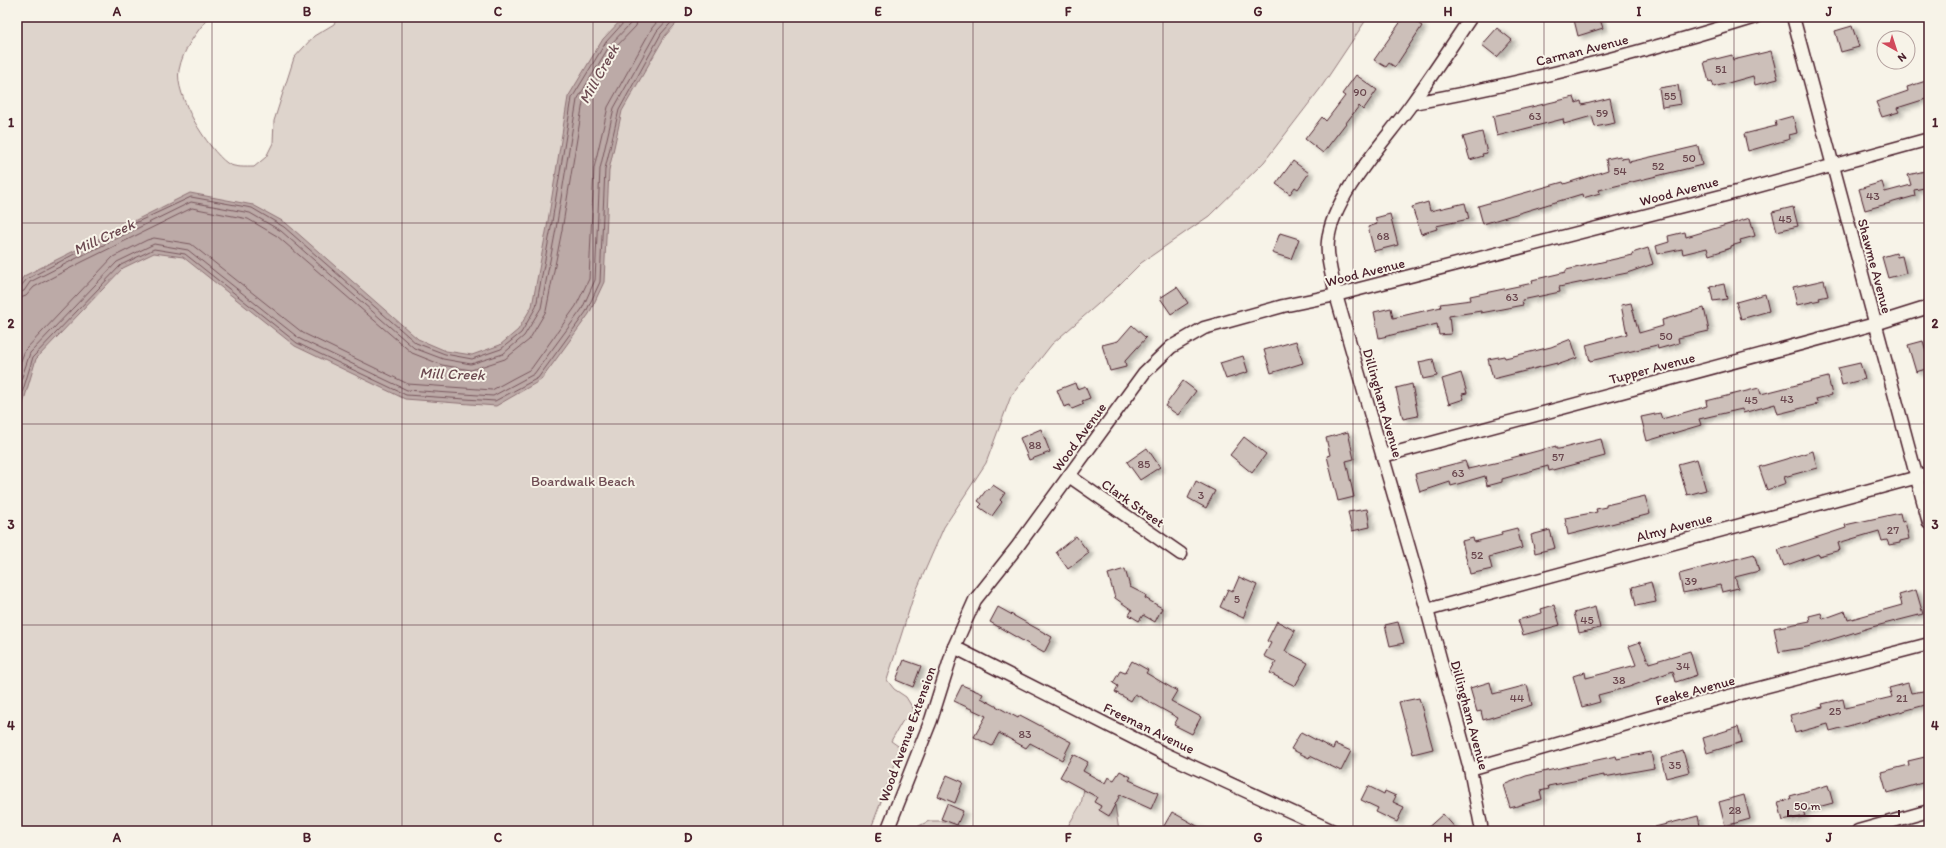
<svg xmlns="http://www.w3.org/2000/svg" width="1946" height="848" font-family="Itim,sans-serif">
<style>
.green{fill:#ded4cc;stroke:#947a7c}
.water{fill:#bcaaa7;stroke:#8e7275}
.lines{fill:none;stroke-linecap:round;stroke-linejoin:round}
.shore{stroke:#78575d;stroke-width:1}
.building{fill:#ccbfb9;stroke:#4a1f2b;filter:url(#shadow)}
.street-casing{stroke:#4a1f2b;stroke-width:15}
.street{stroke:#f7f3e8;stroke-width:12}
.grid{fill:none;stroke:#4a1f2b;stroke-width:1;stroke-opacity:0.55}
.labels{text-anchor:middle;stroke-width:4;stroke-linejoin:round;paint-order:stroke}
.number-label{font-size:12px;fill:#6a474e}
.street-label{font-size:14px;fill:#4a1f2b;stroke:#f7f3e8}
.park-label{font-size:14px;fill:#6f4c53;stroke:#f7f3e8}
.water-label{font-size:15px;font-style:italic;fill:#6c4950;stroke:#f7f3e8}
.neatline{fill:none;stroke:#4a1f2b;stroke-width:1.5}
.grid-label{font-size:13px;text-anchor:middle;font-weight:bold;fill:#4a1f2b}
</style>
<defs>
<filter id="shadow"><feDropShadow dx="4.5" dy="2.5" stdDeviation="2" flood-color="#0004"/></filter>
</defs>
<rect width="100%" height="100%" fill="#f7f3e8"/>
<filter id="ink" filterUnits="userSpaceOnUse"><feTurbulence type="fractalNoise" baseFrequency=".025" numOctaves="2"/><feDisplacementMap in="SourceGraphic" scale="8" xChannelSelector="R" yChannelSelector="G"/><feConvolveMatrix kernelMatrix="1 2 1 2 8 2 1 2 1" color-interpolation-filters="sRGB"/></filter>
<g filter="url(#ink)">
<g class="green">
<path d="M17,17H209C196,33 183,49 179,70C174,95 208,149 227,163C234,168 246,167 254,167L266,157L273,143L274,121L294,58L314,36L334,24L338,17H1368L1320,89L1264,162L1209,216L1141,263L1113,291L1052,344L1011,396L986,463L944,527L913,598L887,680L894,689L906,697L914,710L902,722L891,741L901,748L870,831H17V325L30,298L253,205L17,286Z"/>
<path d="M1093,780H1101L1115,805L1119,831H1065L1081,804L1084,789Z"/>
<path d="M929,821H951L967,831H909Z"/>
</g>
<path class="water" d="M624,17H682L665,36L622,111L609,170L604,282L589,314L541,380L496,406L405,399L295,346L183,257L154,253L123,268L36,359L17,424V286L24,276L190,193L253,205L286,223L418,339L446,351L472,355L500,345L518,330L532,306L547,227L568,97L603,39Z"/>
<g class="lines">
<g class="shore">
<path d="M17,288L21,286L27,279L120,230L191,197L252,208L284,227L416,343L445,354L472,359L501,349L521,333L536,307L551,228L572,98L606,42L625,21L627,17"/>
<path d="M17,293L24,291L30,282L79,257L191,202L250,213L281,231L414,348L443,359L471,364L503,354L524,336L541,308L556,229L577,100L610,45L630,24L632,17"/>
<path d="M17,299L26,296L34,287L82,262L192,208L248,219L277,236L412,353L442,365L471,370L505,359L529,340L546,311L562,230L583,102L615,48L636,26L638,17"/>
<path d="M17,372L25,350L113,257L147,240L154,238L191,244L303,333L408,384L492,390L512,379L531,369L576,306L589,279L594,168L608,107L652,28L661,17"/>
<path d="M17,392L30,353L117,262L154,244L188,250L300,339L407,390L493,396L534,374L582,309L595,280L600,169L614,108L657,31L670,17"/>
<path d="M17,410L33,357L121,265L154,249L185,254L297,343L406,395L495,401L538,378L586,312L600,282L605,169L619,110L661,34L676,17"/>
</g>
</g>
<g class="building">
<path d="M1404,17H1409L1422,26L1395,67L1389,63L1386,67L1374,60Z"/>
<path d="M1584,17H1599L1603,28L1578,36L1574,20Z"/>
<path d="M1852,26L1859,47L1841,52L1835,31Z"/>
<path d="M1497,28L1512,40L1497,57L1482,45Z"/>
<path d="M1771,51L1778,79L1755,85L1753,76L1714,87L1712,81L1709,82L1704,62L1732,55L1733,60Z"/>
<path d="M1356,75L1377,90L1363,110L1359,106L1323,153L1305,139L1322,117L1326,121L1345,96L1342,94Z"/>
<path d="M1929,80V98L1897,108L1899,112L1882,117L1876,102L1908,91L1907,87Z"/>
<path d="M1678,85L1681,104L1662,107L1659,88Z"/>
<path d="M1574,97L1576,103L1581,101L1582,105L1610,98L1615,123L1595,127L1592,116L1564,124L1563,119L1497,136L1493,116Z"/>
<path d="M1793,116L1797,133L1789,135L1790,139L1748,151L1744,134L1776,126L1775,121Z"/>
<path d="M1482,132L1487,153L1482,154L1483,156L1470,160L1463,137Z"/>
<path d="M1698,146L1702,165L1599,190L1600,193L1583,198L1582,194L1483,224L1478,206L1563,182L1564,184L1608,170L1606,159L1620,156L1621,159L1628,158L1629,162Z"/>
<path d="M1293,161L1309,173L1298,189L1295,187L1290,194L1276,184Z"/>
<path d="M1929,170V187L1914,190L1915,196L1865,210L1859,189L1882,182L1885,192L1911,185L1908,175Z"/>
<path d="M1428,202L1430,211L1465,203L1469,219L1436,226L1437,229L1421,234L1412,207Z"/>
<path d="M1793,207L1798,226L1777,231L1772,212Z"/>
<path d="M1390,214L1398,245L1374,251L1368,227L1377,224L1375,218Z"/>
<path d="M1750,218L1755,236L1740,240L1741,243L1731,246V248L1709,255L1707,248L1683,254L1682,249L1658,254L1656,246L1669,242L1668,236L1685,232L1686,237Z"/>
<path d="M1280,233L1299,239L1291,259L1272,253Z"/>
<path d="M1648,248L1653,264L1627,273L1559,287L1560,292L1522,300L1523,305L1481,313V311L1449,316L1451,334L1439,335L1437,324L1379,338L1374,312L1391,308L1393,318L1441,307L1440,304L1471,300L1470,296L1533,283L1532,280L1566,272V270L1633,255L1632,253Z"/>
<path d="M1896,253L1897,257L1902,256L1906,273L1888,278L1882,257Z"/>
<path d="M1824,280L1828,296L1819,298L1820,300L1797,305L1793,287Z"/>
<path d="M1724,284L1727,299L1713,301L1710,287Z"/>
<path d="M1177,287L1188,303L1171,314L1160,298Z"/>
<path d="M1765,294L1769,311L1741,319L1736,302Z"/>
<path d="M1631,303L1639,333L1663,326L1662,320L1704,308L1709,331L1678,338L1679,343L1658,349L1657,345L1590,361L1586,345L1627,334L1621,305Z"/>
<path d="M1132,325L1146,338L1125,361L1126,367L1110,371L1102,345L1118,341Z"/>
<path d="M1571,339L1577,358L1557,365V363L1493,379L1488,359L1504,356L1505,358L1551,347Z"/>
<path d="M1296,341L1303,363L1271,373L1264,350Z"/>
<path d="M1923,341L1929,361V368L1916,372L1908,345Z"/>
<path d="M1243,356L1248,372L1226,379L1220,363Z"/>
<path d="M1433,359L1437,376L1423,379L1419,362Z"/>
<path d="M1860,363L1865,379L1842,385L1838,368Z"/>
<path d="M1461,373L1467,393L1462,394L1464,399L1449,404L1442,379Z"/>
<path d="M1828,377L1832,395L1816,399L1818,404L1778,414L1775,404L1743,413L1742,409L1699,419L1701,425L1647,441L1641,417L1660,413L1662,419L1707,406L1706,401L1759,388L1761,394Z"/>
<path d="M1183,381L1196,391L1178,415L1165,406Z"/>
<path d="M1075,383L1077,389L1085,386L1090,398L1082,401L1084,404L1072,409L1070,405L1064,407L1057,390Z"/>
<path d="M1412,384L1418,416L1403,419L1396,388Z"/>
<path d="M1041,429L1050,452L1029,460L1020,438Z"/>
<path d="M1348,432L1354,459L1346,461L1354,497L1338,501L1327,456L1330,455L1326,438Z"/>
<path d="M1244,437L1266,454L1252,473L1230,455Z"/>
<path d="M1601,439L1605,456L1549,471L1548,466L1502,479V482L1487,486L1485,476L1451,486L1450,482L1420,492L1415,474L1465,461L1468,469L1512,459L1511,458L1556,446V449H1559Z"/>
<path d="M1147,448L1160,467L1140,480L1127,462Z"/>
<path d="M1813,451L1817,468L1784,477L1786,483L1767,490L1759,467Z"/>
<path d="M1697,459L1706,490L1687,495L1678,464Z"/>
<path d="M1196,481L1215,491L1206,508L1188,498Z"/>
<path d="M993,485L1005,493L1000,500L1002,502L992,516L979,507L982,504L978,501L987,489L989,490Z"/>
<path d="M1645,496L1650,514L1568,535L1565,518L1597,512L1596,509L1606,507V505Z"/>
<path d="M1367,509L1370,527L1352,531L1348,512Z"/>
<path d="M1900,513L1902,522L1905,521L1909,539L1900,541V543L1889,545L1887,540L1882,541L1879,531L1838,543L1840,550L1819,556L1818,554L1784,566L1778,550L1846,528L1845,525Z"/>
<path d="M1517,528L1522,548L1489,557L1492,569L1470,574L1462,541L1473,538L1474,542L1502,535L1501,532Z"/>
<path d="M1550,530L1555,548L1535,553L1531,535Z"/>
<path d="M1076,536L1089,553L1068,569L1056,552Z"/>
<path d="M1754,554L1759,571L1735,577L1738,588L1722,592L1720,585L1683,593L1679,574Z"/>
<path d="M1125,569L1130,587L1146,595L1145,598L1162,608L1155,622L1143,615L1139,621L1129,615L1132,610L1115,598L1108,574Z"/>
<path d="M1239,577L1257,585L1243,618L1220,607L1228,589L1233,591Z"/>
<path d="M1651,582L1656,602L1636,606L1632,587Z"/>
<path d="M1916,590L1923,614L1872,627L1807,647L1779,652L1774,628L1810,621L1809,616L1821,613L1823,619L1845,611L1848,620L1902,605L1899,595Z"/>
<path d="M1554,605L1560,625L1523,635L1518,620L1542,613L1541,609Z"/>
<path d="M998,607L1052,637L1044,653L990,622Z"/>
<path d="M1595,607L1600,628L1579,633L1574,613Z"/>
<path d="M1277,621L1295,631L1285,651L1308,663L1295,686L1270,673L1276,662L1264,656L1271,643L1267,641Z"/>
<path d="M1398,622L1404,643L1390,646L1385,625Z"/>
<path d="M1640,642L1649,663L1690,651L1697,675L1676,682L1673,671L1629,687L1598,695L1600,702L1582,707L1573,676L1585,672L1586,678L1636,665L1629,646Z"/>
<path d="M904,660L921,666L913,687L896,680Z"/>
<path d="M1132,661L1148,670L1146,673L1177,691L1171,701L1201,717L1192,734L1174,725L1178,718L1135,694L1131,701L1115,692L1118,686L1113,683L1120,671L1125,673Z"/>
<path d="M1490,682L1493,694L1527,685L1532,705L1483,720L1481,711L1477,712L1470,688Z"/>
<path d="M1908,683L1911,693L1929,690V704L1830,731L1828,724L1795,733L1790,715L1823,707L1822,704L1843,699L1845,708L1892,697L1889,688Z"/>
<path d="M962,685L983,694L981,698L1018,718L1020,715L1071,742L1062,760L1030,743L1026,748L999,733L992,746L974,737L986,716L954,701Z"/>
<path d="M1419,698L1433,749L1413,754L1399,702Z"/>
<path d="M1738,727L1742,742L1707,753L1703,738Z"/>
<path d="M1301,732L1333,749L1335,744L1351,751L1341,771L1310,756L1309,758L1291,749Z"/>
<path d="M1683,751L1689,772L1666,778L1661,758Z"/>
<path d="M1651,752L1654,768L1604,777V775L1548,786L1549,789L1540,791L1542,799L1510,808L1503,785L1526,776L1564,767L1616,756L1617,759Z"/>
<path d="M1073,754L1088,762L1083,771L1105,783L1108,777L1114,780L1120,771L1131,777L1129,780L1158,793L1151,809L1120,795L1109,816L1099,810L1101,806L1094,802L1097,797L1060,777Z"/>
<path d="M1929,756V781L1887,793L1881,772L1909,765L1908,761Z"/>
<path d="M947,775L963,782L955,803L938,796Z"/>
<path d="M1828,785L1833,803L1803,811L1805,816L1783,821L1778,802L1791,799L1790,796Z"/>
<path d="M1368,786L1384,794L1385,791L1396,796L1393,802L1404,807L1397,822L1376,812L1378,808L1361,800Z"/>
<path d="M1744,795L1750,819L1725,826L1719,802Z"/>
<path d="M947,804L963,811L957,825L941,819Z"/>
<path d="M1172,812L1206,831H1161Z"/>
<path d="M1443,814L1458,831H1424Z"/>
<path d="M1698,816L1701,831H1656L1655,827Z"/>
</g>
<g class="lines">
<g class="street-casing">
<g id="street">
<path d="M1471,17C1452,45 1433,74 1413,102C1387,139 1332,196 1328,241C1326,258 1333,278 1336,295L1427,610L1470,769L1482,831"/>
<path d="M1793,17L1929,523"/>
<path d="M1413,103C1529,82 1644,52 1756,17"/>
<path d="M1383,456L1875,324L1929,307"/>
<path d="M1069,476L1181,554"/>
<path d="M1427,610L1929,474"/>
<path d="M954,647L1163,753L1333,831"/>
<path d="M1470,769L1679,709L1929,644"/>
<path d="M887,831L931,720L954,647L975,600L1017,547L1144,373L1171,347L1204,328L1283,306L1336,295L1733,193L1929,139"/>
<path d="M1858,831L1929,811"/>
</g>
</g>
<use href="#street" class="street"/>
</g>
</g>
<path class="grid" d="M212,17V831M402,17V831M593,17V831M783,17V831M973,17V831M1163,17V831M1353,17V831M1544,17V831M1734,17V831M17,223H1929M17,424H1929M17,625H1929"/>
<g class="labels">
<g class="number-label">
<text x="1721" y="73">51</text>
<text x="1360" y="96">90</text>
<text x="1670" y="100">55</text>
<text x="1602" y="117">59</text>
<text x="1535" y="120">63</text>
<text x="1689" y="162">50</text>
<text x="1658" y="170">52</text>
<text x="1620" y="175">54</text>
<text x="1873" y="200">43</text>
<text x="1785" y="223">45</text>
<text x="1383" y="240">68</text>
<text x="1512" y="301">63</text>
<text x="1666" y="340">50</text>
<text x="1787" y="403">43</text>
<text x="1751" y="404">45</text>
<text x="1035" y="449">88</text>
<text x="1558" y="461">57</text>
<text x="1144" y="468">85</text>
<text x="1458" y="477">63</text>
<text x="1201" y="499">3</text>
<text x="1893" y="534">27</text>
<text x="1477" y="559">52</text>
<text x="1691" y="585">39</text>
<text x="1237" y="603">5</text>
<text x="1587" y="624">45</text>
<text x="1683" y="670">34</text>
<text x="1619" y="684">38</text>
<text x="1517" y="702">44</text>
<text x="1902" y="702">21</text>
<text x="1835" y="715">25</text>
<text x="1025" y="738">83</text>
<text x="1675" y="769">35</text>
<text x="1735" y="814">28</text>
</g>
<g class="street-label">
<text transform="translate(1582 50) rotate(-14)" y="5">Carman Avenue</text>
<text transform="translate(1679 191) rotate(-15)" y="5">Wood Avenue</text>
<text transform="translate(1875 266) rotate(75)" y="5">Shawme Avenue</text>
<text transform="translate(1365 272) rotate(-14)" y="5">Wood Avenue</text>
<text transform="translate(1652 368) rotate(-15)" y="5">Tupper Avenue</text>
<text transform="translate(1383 403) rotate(74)" y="5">Dillingham Avenue</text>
<text transform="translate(1079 437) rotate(-54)" y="5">Wood Avenue</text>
<text transform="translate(1133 503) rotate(35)" y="5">Clark Street</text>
<text transform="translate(1674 527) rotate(-15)" y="5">Almy Avenue</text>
<text transform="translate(1695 690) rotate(-15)" y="5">Feake Avenue</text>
<text transform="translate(1470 715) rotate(75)" y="5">Dillingham Avenue</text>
<text transform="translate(1149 728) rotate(26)" y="5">Freeman Avenue</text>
<text transform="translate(907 734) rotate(-70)" y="5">Wood Avenue Extension</text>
</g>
<g class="park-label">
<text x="583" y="486">Boardwalk Beach</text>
</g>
<g class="water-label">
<text transform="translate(599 74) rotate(-61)" y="5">Mill Creek</text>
<text transform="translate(104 237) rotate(-25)" y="5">Mill Creek</text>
<text transform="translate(452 374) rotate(2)" y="5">Mill Creek</text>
</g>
</g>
<rect width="1946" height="848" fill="none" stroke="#f7f3e8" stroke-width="44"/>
<g transform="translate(1896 50) rotate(141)"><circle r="19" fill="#f7f3e8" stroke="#b29e9c"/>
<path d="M0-3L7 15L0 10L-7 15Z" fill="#d1495b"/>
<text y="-6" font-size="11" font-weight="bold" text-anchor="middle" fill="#4a1f2b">N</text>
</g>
<path d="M1788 810v6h111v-6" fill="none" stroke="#4a1f2b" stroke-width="2"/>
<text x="1794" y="810" font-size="12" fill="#4a1f2b" stroke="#f7f3e8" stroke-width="3" paint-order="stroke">50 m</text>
<rect x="22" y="22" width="1902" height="804" class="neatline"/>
<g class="grid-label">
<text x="117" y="16">A</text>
<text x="307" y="16">B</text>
<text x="498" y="16">C</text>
<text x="688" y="16">D</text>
<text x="878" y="16">E</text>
<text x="1068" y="16">F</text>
<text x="1258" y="16">G</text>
<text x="1448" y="16">H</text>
<text x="1639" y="16">I</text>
<text x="1829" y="16">J</text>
<text x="11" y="127">1</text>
<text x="1935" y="127">1</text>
<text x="11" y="328">2</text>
<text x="1935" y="328">2</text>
<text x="11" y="529">3</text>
<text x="1935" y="529">3</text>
<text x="11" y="730">4</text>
<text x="1935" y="730">4</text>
<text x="117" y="842">A</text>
<text x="307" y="842">B</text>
<text x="498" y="842">C</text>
<text x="688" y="842">D</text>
<text x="878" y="842">E</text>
<text x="1068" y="842">F</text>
<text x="1258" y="842">G</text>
<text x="1448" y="842">H</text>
<text x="1639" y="842">I</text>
<text x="1829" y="842">J</text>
</g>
</svg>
